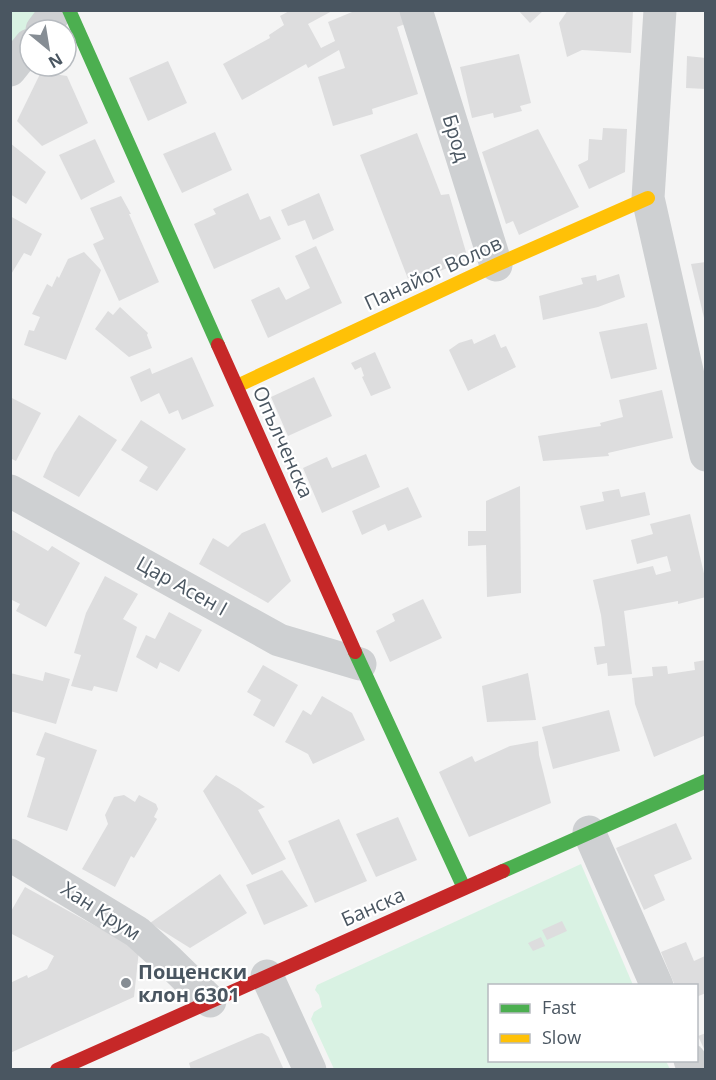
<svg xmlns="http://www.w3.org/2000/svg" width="716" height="1080" font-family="'Open Sans',sans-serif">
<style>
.green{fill:#d9f2e3}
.building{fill:#ddddde}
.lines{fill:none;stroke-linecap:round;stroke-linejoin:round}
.street{stroke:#ced0d2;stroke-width:33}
.fast{stroke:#4caf50;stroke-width:14}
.slow{stroke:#ffc107;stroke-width:14}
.jam{stroke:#c62828;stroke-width:14}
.poi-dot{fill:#868d94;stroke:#fff;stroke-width:2}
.labels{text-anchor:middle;stroke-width:4.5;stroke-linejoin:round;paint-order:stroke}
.street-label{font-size:20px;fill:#4a5661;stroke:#fff}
.poi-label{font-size:20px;font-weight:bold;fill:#4a5661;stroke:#fff;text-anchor:start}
</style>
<rect width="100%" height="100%" fill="#f4f4f4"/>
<g class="green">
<path d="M11,11H45L11,51Z"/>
<path d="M581,864L633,985L490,986V1060L666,1061L670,1069H334L311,1019L314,1012L322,1007L319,995L315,990L317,985Z"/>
</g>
<g class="building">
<path d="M291,10H334L308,24L321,48L335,41L328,22L352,12L351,10H412L416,20L397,27L418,94L372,109L373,114L333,126L318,77L345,68L339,50L308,68L306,64L242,100L223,64L270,38L269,35L284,25L280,16Z"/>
<path d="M518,10H544L530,23Z"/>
<path d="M568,10H633L631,53L582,50L567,57L559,23Z"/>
<path d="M519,54L531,103L520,106L522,111L494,118L493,113L472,118L460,67Z"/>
<path d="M687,56L706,58V89L686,88Z"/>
<path d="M168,61L187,103L148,121L129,78Z"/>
<path d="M41,72L67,76L88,123L42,146L17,121Z"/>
<path d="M603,128L627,129L625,172L589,189L578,165L588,160L589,139L602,140Z"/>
<path d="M538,129L579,207L519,235L513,221L506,224L482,152Z"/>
<path d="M215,132L232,170L182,193L163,154Z"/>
<path d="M417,133L441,195L449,194L468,259L410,284L360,155Z"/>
<path d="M95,139L115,182L81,200L59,155Z"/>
<path d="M10,143L46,172L26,204L10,194Z"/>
<path d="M248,193L260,220L270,216L281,239L214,269L194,224L216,214L213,209Z"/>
<path d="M319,193L334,230L313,240L305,220L288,226L281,210Z"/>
<path d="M121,196L131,214H129L159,282L119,301L93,244L104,239L90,208Z"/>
<path d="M10,216L42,234L31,256L24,253L10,276Z"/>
<path d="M316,246L342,303L268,338L251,300L279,287L286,300L310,288L295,256Z"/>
<path d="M84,252L101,270L66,360L24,345L29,330L34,331L40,317L32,314L47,284L52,287L57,276L59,278L68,259Z"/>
<path d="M706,262V322H705L691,264Z"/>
<path d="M619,274L625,297L598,307L543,320L539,296L583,284L581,278L596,275L597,281Z"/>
<path d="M120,307L148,333L147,335L152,348L129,357L95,329L108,311L113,315Z"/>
<path d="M647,323L657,369L611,379L599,332Z"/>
<path d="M495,334L501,348L506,346L516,367L468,391L449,350L459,343L472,339L474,344Z"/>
<path d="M375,352L391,388L371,396L362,377L364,376L361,367L355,370L351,363Z"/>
<path d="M192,357L214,406L182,420L178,410L169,414L159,393L141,402L130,377L150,368L152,374Z"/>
<path d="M314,377L332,416L288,436L271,397Z"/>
<path d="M662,390L673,438L608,453L609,456L543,461L538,436L601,426L600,423L623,417L619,400Z"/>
<path d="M10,397L41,413L16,461L10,458Z"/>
<path d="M79,415L117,440L79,497L43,477L54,453Z"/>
<path d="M141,420L186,449L157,491L139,481L148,467L121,450Z"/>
<path d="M366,454L380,487L322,513L303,468L327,457L332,468Z"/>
<path d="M520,486L521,593L487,597L486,545L468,546V531H486V501Z"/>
<path d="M408,487L422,517L388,531L385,524L362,535L352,511Z"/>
<path d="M619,489L621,497L645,492L650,515L586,530L580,506L604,501L602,492Z"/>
<path d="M690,514L706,582V597L678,604V601L624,611L632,674L608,676L607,663L597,665L594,647L605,646L601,615L593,580L653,566L656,575L671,571L667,556L637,564L631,540L653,534L650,524Z"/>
<path d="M265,523L291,581L268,603L199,564L213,538L228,547L242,533Z"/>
<path d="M12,530L48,551L52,546L80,563L46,627L16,611L20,604L10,599V532Z"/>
<path d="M105,576L138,594L123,619L137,627L117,692L94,686L92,691L71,686L81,655L74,653L86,613Z"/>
<path d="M423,599L442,638L390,662L376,631L395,621L392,614Z"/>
<path d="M169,612L202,630L179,672L160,662L157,669L136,657L146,635L155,639Z"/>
<path d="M706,660V735L654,757L635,704L632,678L653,676L652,667L667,666L668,674L695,670L694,662Z"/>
<path d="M263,665L298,685L274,727L253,715L261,700L247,692Z"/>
<path d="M45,672L70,679L56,724L10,711V673L43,681Z"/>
<path d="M528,673L536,720L487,722L482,686Z"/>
<path d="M322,696L352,713L365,740L313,764L308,754L285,742L303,710L311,715Z"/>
<path d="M609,710L620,751L553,769L542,727Z"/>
<path d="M45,732L97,750L67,831L27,817L45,758L36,755Z"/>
<path d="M538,741L539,755L551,803L469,837L439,772L472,756L475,762L510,746Z"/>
<path d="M216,775L238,788L265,807L258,810L286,859L252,875L203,791Z"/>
<path d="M124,795L135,802L139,795L156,804L158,809L154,817L157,819L134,858L131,856L115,887L82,869L108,824L105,815L114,797Z"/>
<path d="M398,817L417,860L376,877L356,834Z"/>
<path d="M339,819L367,881L315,903L288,841Z"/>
<path d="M676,823L692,859L654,875L665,900L644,910L616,848Z"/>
<path d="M282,870L308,906L264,925L246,885Z"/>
<path d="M220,874L247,913L190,948L150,923Z"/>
<path d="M25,887L139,950L134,997L10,1053V983L27,975L28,978L47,969L54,956L10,933V913Z"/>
<path d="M562,921L567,931L547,940L542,930Z"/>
<path d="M541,937L545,946L533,951L528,943Z"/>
<path d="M686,942L694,961L705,956L706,957V993L696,997V986H675L661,952Z"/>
<path d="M262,1033L269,1037L284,1070H191L189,1063L257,1034Z"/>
<path d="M706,1033V1053L698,1036Z"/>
</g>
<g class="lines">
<g class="street">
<path d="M416,10L496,265"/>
<path d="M660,10L648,198L706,455"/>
<path d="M42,30L57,10"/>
<path d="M10,70L30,45"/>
<path d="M10,491L279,640L360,664"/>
<path d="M589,832L657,986"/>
<path d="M10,855L137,932L169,961L210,1001"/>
<path d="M267,976L310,1070"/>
<path d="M690,1060L694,1070"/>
</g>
<g class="fast">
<path d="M69,10L218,345"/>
<path d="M355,652L464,888"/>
<path d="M503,871L706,781"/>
</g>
<path class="slow" d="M237,386L496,265L648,198"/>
<g class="jam">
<path d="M218,345L355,652"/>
<path d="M57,1070L503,871"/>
</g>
</g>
<circle class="poi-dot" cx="126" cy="983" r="6"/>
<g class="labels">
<g class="street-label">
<text transform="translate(456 138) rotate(73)" y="7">Брод</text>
<text transform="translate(433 273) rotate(-25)" y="7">Панайот Волов</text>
<text transform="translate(283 442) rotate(66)" y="7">Опълченска</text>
<text transform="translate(182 586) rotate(29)" y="7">Цар Асен I</text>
<text transform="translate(373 907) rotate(-24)" y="7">Банска</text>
<text transform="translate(101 911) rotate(33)" y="7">Хан Крум</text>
</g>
<g class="poi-label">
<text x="138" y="979">Пощенски<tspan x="138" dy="23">клон 6301</tspan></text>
</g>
</g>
<rect width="716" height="1080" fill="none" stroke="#4a5661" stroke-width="24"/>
<rect x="488" y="984" width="210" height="78" fill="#ffffff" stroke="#b7bbc0" stroke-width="1.5"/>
<rect x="500" y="1004" width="30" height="9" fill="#4caf50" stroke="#b7bbc0" stroke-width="1.5"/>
<text x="542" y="1014" font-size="18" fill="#4a5661">Fast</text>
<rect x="500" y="1034" width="30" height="9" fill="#ffc107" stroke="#b7bbc0" stroke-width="1.5"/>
<text x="542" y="1044" font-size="18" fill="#4a5661">Slow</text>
<g transform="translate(48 48) rotate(150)"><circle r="28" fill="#ffffff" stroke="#b7bbc0" stroke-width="1.5"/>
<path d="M0-4.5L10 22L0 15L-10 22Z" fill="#868d94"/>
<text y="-9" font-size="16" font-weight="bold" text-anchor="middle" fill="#4a5661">N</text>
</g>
</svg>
